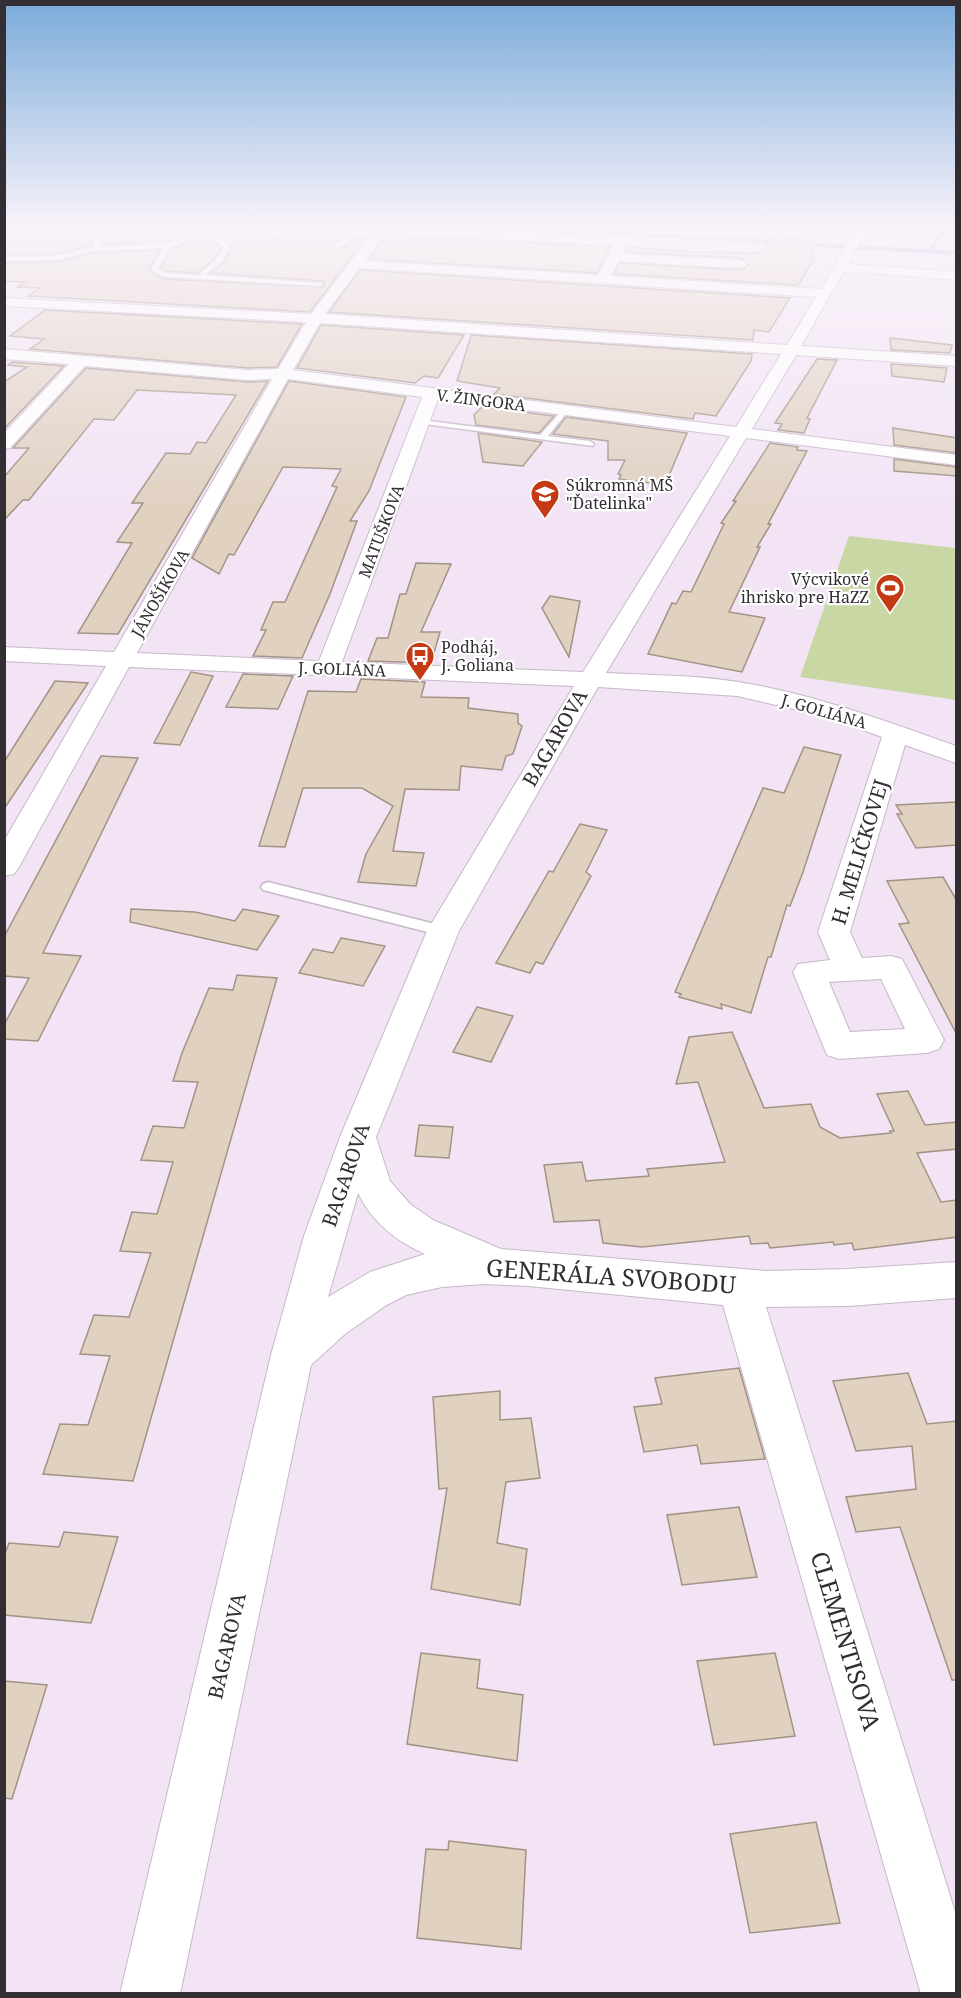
<svg xmlns="http://www.w3.org/2000/svg" width="961" height="1998" font-family="'Noto Serif',serif">
<style>
.green{fill:#c9d7a5}
.lines{fill:none;stroke-linecap:round;stroke-linejoin:round}
.stream{stroke:#789dc4;stroke-width:4}
.building{fill:#e0d1c1;stroke:#a29385;stroke-width:1.5}
.lane-casing{stroke:#c6b8c8;stroke-width:3}
.street-casing{stroke:#c6b8c8;stroke-width:2}
.path{stroke:#a499a6;stroke-width:1.5;stroke-dasharray:1.5 1.5;stroke-linecap:butt}
.lane{fill:#fff;fill-rule:evenodd}
.street{fill:#fff;fill-rule:evenodd}
.labels{text-anchor:middle;stroke-width:4.5;stroke-linejoin:round;paint-order:stroke}
.far-street-label{font-size:16px;fill:#332d34;stroke:#fff}
.far-poi-label{font-size:16px;fill:#332d34;stroke:#fff;text-anchor:start}
.street-label{font-size:20px;fill:#332d34;stroke:#fff}
.near-street-label{font-size:24px;fill:#332d34;stroke:#fff}
</style>
<rect width="100%" height="100%" fill="#f2e4f5"/>
<path class="green" d="M849,536L956,548V700L800,677Z"/>
<g class="lines">
<g class="stream">
<path d="M555,226L629,234L780,242"/>
<path d="M800,244L956,253"/>
<path d="M929,251L947,226"/>
</g>
</g>
<g class="building">
<path d="M4,226H105L92,238V245L56,254L4,255Z"/>
<path d="M116,226H172L168,230H185L179,238L167,242L102,244Z"/>
<path d="M419,226H505L584,234Z"/>
<path d="M274,231L276,232L272,239L336,242L332,244L335,250L347,247L352,239H365L310,312L28,296L40,288L18,287L25,282L4,281V263L56,262L93,253L160,250L149,269L163,279L323,287L325,283L323,281L211,273L224,262L232,247L220,237L200,232Z"/>
<path d="M386,235L609,247L597,273L369,259Z"/>
<path d="M776,236L812,241L813,261L798,285L614,274L619,263L741,270L749,265L741,258L625,252L627,247L694,252L758,253Z"/>
<path d="M191,237L215,243L221,248L215,258L197,273L166,271L161,267L172,249L185,244Z"/>
<path d="M360,270L790,298L769,332L754,330L753,340L329,312Z"/>
<path d="M45,310L302,324L277,367L248,368L30,349L44,339L10,336Z"/>
<path d="M321,325L464,335L438,378L424,376L415,383L297,368Z"/>
<path d="M471,336V335L752,354L751,361L716,416L695,413L693,419L494,394L500,388L457,381Z"/>
<path d="M890,338L952,345L950,353L891,350Z"/>
<path d="M817,359L837,360L807,418L810,419L804,433L778,430L782,424L775,423Z"/>
<path d="M12,362L64,366L4,429V382L27,367L8,365Z"/>
<path d="M891,364L947,368L944,382L892,376Z"/>
<path d="M86,368L248,382L268,381L118,634L78,633L132,543L117,542L143,503H132L166,453L190,454L197,442L206,443L236,395L137,390L114,420L94,419L29,500H23L4,520V477L29,448H13Z"/>
<path d="M289,381L406,397L369,491L350,521H357L330,594L302,658L253,656L266,630H261L273,602H285L337,487L332,486L341,469L283,467L234,555L229,554L219,574L192,558Z"/>
<path d="M482,407L554,416L539,433L476,425L474,415Z"/>
<path d="M566,417L687,433L665,485L619,479L621,475L618,474L625,460H608V441L553,434Z"/>
<path d="M893,428L957,438V453L894,445Z"/>
<path d="M478,433L542,442L523,466L483,462Z"/>
<path d="M770,443L798,447L797,450L807,451L768,524H771L757,547H760L729,612L765,618L742,672L648,654L672,603L676,604L683,591L691,592L724,524L721,523L736,501H733Z"/>
<path d="M894,459L957,467V476L894,471Z"/>
<path d="M416,563L451,564L421,632H440L431,663L368,661L377,638H388L400,594H406Z"/>
<path d="M550,596L580,601L569,657L542,608Z"/>
<path d="M191,672L213,676L180,745L154,743Z"/>
<path d="M243,674L293,676L278,709L226,707Z"/>
<path d="M361,679L425,682L421,697L469,698L468,708L518,714V723L522,726L513,754L506,756L502,770L461,766L459,790L405,789L393,851L424,853L416,886L358,882L366,854L393,806L362,788H303L285,847L259,846L308,691L356,692Z"/>
<path d="M55,681L88,683L4,809V762Z"/>
<path d="M804,747L841,755L803,872L790,906L787,905L771,957H768L751,1013L721,1004L722,1009L679,997L681,994L675,992L763,788L784,793Z"/>
<path d="M101,756L138,758L43,953L81,956L38,1041L4,1039V1025L29,978L4,976V937Z"/>
<path d="M957,802V845L916,848L897,814H902L896,805Z"/>
<path d="M580,824L607,830L586,872L591,876L543,964L536,962L530,973L496,963L549,871L553,872Z"/>
<path d="M943,877L957,901V1035L899,924L909,923L887,881Z"/>
<path d="M131,909L195,912L235,921L243,909L279,916L257,950L130,922Z"/>
<path d="M341,938L385,946L363,986L299,973L313,949L333,953Z"/>
<path d="M237,975L277,978L133,1481L43,1474L60,1424L88,1425L110,1356L80,1354L94,1315L129,1317L151,1253L120,1251L132,1212L157,1214L173,1162L141,1160L153,1126L184,1128L198,1082L173,1081L182,1053L209,988L233,990Z"/>
<path d="M477,1007L513,1016L491,1062L453,1052Z"/>
<path d="M732,1032L764,1108L811,1104L820,1127L840,1138L891,1133L890,1131H894L877,1094L908,1091L925,1125L957,1122V1149L917,1153L941,1202L957,1200V1237L854,1250L852,1243L834,1245L833,1242L770,1248L768,1243L751,1244L749,1236L642,1247L603,1243L599,1220L554,1222L544,1165L582,1162L586,1181L649,1176L647,1169L725,1162L698,1082L676,1084L689,1037Z"/>
<path d="M419,1125L453,1127L449,1158L415,1156Z"/>
<path d="M739,1368L765,1459L701,1464L697,1445L644,1452L634,1407L662,1404L655,1378Z"/>
<path d="M908,1373L927,1424L957,1421V1680H952L900,1527L856,1532L846,1497L916,1489L912,1446L856,1451L833,1381Z"/>
<path d="M500,1391V1420L531,1418L540,1478L506,1482L497,1543L527,1549L520,1605L431,1589L447,1488L439,1489L433,1397Z"/>
<path d="M739,1507L757,1577L682,1585L667,1515Z"/>
<path d="M64,1532L118,1537L91,1623L4,1615V1556L9,1543L59,1547Z"/>
<path d="M421,1653L480,1660L477,1688L523,1695L517,1761L407,1744Z"/>
<path d="M775,1653L795,1736L714,1745L697,1661Z"/>
<path d="M4,1681L47,1685L12,1799L4,1798Z"/>
<path d="M816,1822L840,1923L750,1933L730,1834Z"/>
<path d="M449,1841L526,1850L521,1949L417,1938L426,1849L448,1850Z"/>
</g>
<g class="lines">
<g class="lane-casing">
<g id="lane">
<path d="M108,226H114L100,240L99,245L102,247L167,244L180,240L191,226H276L305,233L342,235L350,240L346,245L336,248L334,245L344,240L305,237L274,229L194,230L184,242L170,247L158,268L165,273L198,275L217,259L224,247L216,241L192,236L194,233L220,239L230,247L222,261L205,275L323,283L321,286L163,277L151,269L164,248L93,251L56,260L4,261V257L56,256L94,247V240Z"/>
<path d="M565,407L569,410L548,436L590,441L594,444L593,446L417,423L421,420L540,435Z"/>
<path d="M268,882L443,926L451,931L443,936L263,890L261,887L263,884Z"/>
</g>
</g>
<g class="street-casing">
<path id="street" d="M378,226L621,238L627,242L622,254L741,260L747,264L741,268L618,261L611,276L821,289L857,226H869L848,264L956,272V280L844,271L801,346L956,356V366L796,355L752,429L956,455V465L746,438L606,673C650,675 695,675 738,682C814,694 885,721 956,746V763L905,745L850,932L862,958L891,956L902,959L944,1040L939,1049L927,1053L839,1059L827,1055L793,972L798,964L830,960L818,932L882,737L828,717L737,696L598,687L459,931L376,1137L390,1181L410,1204L433,1220L501,1249L766,1271L848,1269L956,1262V1298L848,1306L766,1307L956,1915V1994H921L723,1305L528,1286L485,1284L442,1287L406,1295L385,1306L345,1334L311,1365L180,1994H120L271,1355L304,1236L340,1137L427,931L574,686L129,667L19,867L14,874L4,876V841L106,666L4,661V647L114,652L272,379L248,380L85,366L10,448L4,449V433L69,364L4,359V349L248,370L278,369L306,322L4,306V298L311,314ZM385,233L613,245L598,275L365,261ZM359,268L816,297L787,345L325,314ZM320,323L781,354L736,427L293,370ZM288,379L422,397L319,661L137,653ZM438,399L730,436L583,672L342,662ZM881,979L905,1029L850,1032L829,982ZM358,1193C372,1222 396,1241 425,1254L370,1272L328,1297Z"/>
</g>
<path class="path" d="M639,235L829,246"/>
<use href="#lane" class="lane"/>
<use href="#street" class="street"/>
</g>
<linearGradient id="sky" x2="0" y2="1"><stop stop-color="#7babda"/><stop offset="0.45" stop-color="#f9f3fa"/><stop offset="1" stop-color="#f9f3fa" stop-opacity="0"/></linearGradient>
<rect width="961" height="505" fill="url(#sky)"/>
<defs>
<g id="school-pin" transform="scale(1.5)"><path d="M0 17L-7.5 6A9.5 9.5 0 1 1 7.5 6Z" fill="#c33a14" stroke="#fff"/><path d="M0-5L7-2L0 1L-7-2ZM-4 1L0 2.5L4 1V4Q0 6-4 4Z" fill="#fff"/></g>
<g id="stadium-pin" transform="scale(1.5)"><path d="M0 17L-7.5 6A9.5 9.5 0 1 1 7.5 6Z" fill="#c33a14" stroke="#fff"/><path d="M0-5a6.5 5 0 1 0 0 10a6.5 5 0 1 0 0-10ZM-3.5-1.8h7v3.6h-7Z" fill="#fff"/></g>
<g id="bus-pin" transform="scale(1.5)"><path d="M0 17L-7.5 6A9.5 9.5 0 1 1 7.5 6Z" fill="#c33a14" stroke="#fff"/><path d="M-5-6H5V4H4V6H2V4H-2V6H-4V4H-5ZM-3.5-4V0h7V-4ZM-3.5 1.2v1.5H-2V1.2ZM2 1.2v1.5H3.5V1.2Z" fill="#fff"/></g>
</defs>
<g fill-rule="evenodd">
<use href="#school-pin" x="545" y="494"/>
<use href="#stadium-pin" x="890" y="588"/>
<use href="#bus-pin" x="420" y="656"/>
</g>
<g class="labels">
<g class="far-street-label">
<text transform="translate(481 400) rotate(7)" y="6">V. ŽINGORA</text>
<text transform="translate(381 531) rotate(-69)" y="6">MATUŠKOVA</text>
<text transform="translate(160 593) rotate(-60)" y="6">JÁNOŠÍKOVA</text>
<text transform="translate(342 669) rotate(2)" y="6">J. GOLIÁNA</text>
<text transform="translate(824 711) rotate(16)" y="6">J. GOLIÁNA</text>
</g>
<g class="far-poi-label">
<text x="566" y="491">Súkromná MŠ<tspan x="566" dy="18">"Ďatelinka"</tspan></text>
<text x="869" y="585" text-anchor="end">Výcvikové<tspan x="869" dy="18">ihrisko pre HaZZ</tspan></text>
<text x="441" y="653">Podháj,<tspan x="441" dy="18">J. Goliana</tspan></text>
</g>
<g class="street-label">
<text transform="translate(555 738) rotate(-60)" y="7">BAGAROVA</text>
<text transform="translate(860 852) rotate(-73)" y="7">H. MELIČKOVEJ</text>
<text transform="translate(346 1175) rotate(-71)" y="7">BAGAROVA</text>
<text transform="translate(227 1646) rotate(-77)" y="7">BAGAROVA</text>
</g>
<g class="near-street-label">
<text transform="translate(611 1277) rotate(4)" y="8">GENERÁLA SVOBODU</text>
<text transform="translate(845 1641) rotate(73)" y="8">CLEMENTISOVA</text>
</g>
</g>
<rect width="961" height="1998" fill="none" stroke="#332d34" stroke-width="12"/>
</svg>
